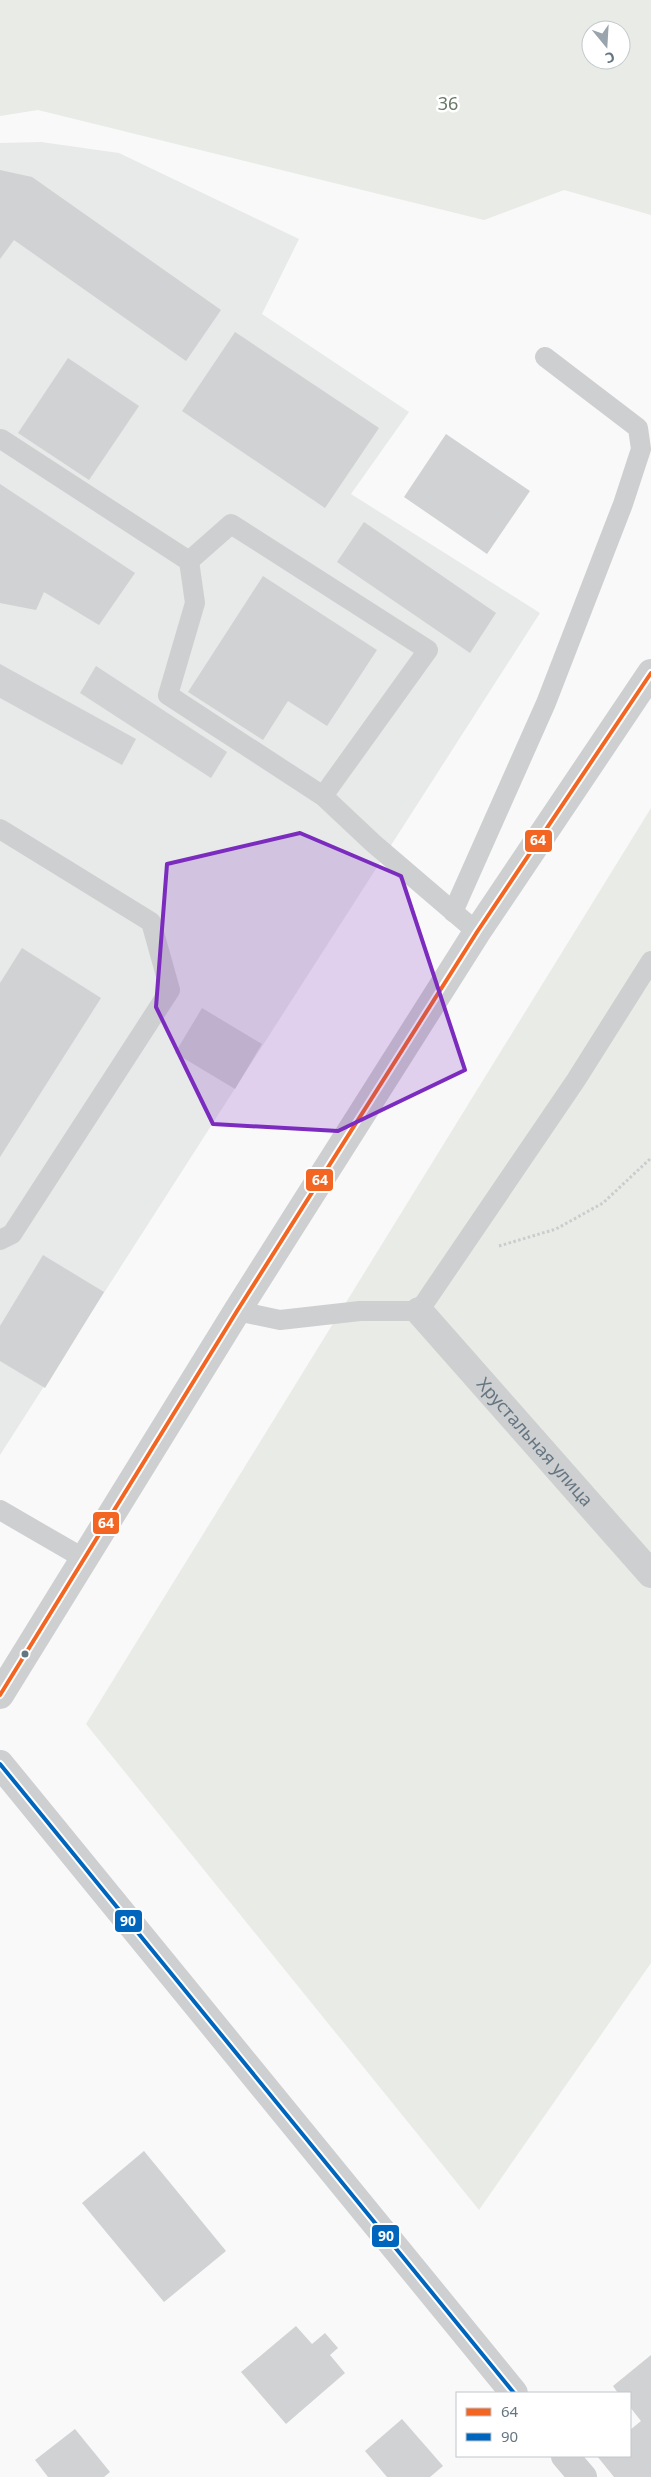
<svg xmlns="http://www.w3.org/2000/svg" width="651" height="2477" font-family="'Noto Sans',sans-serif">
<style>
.built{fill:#e8e9e9}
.green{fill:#e8ebe6;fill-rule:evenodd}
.building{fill:#d0d2d3}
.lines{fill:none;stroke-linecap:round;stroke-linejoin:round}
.path{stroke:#cbcccd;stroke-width:3;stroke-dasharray:2.5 2.5;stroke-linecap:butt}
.service{stroke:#cecfd0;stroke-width:20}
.minor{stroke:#cecfd0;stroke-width:28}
.bus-1-casing{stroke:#fff;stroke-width:8}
.bus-2-casing{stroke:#fff;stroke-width:8}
.bus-1{stroke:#f26522;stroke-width:4}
.bus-2{stroke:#0065bd;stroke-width:4}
.marked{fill:#7b2cbf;fill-opacity:0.2;stroke:#7b2cbf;stroke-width:4;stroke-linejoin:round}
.bus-dot{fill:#657683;stroke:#fff;stroke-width:2}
.labels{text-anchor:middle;stroke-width:5;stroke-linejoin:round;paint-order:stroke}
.park-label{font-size:18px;fill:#687a64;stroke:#fff}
.street-label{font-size:18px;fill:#657683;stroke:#fff}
.line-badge{stroke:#fff;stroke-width:2}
.badge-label{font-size:14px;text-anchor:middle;font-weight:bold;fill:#fff}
</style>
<rect width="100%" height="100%" fill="#f9f9f9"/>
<path class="built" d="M41,142L119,153L299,239L262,314L409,412L351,494L540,613L0,1455V143Z"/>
<g class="green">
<path d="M0,0H651V215L564,190L484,220L38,110L0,116ZM591,30H621V60H591Z"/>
<path d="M651,808V1963L479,2210L86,1724Z"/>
</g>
<g class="building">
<path d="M0,170L32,177L221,310L186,361L14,240L0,259Z"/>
<path d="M235,332L379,428L325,508L182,411Z"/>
<path d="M68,358L139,406L89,480L18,433Z"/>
<path d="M446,434L530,491L487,554L404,497Z"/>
<path d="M0,484L135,573L99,625L44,592L36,610L0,603Z"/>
<path d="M364,522L496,613L470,653L337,562Z"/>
<path d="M263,576L377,650L327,726L288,701L263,740L188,692Z"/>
<path d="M0,664L136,739L122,765L0,698Z"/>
<path d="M96,666L227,752L211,778L80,693Z"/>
<path d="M22,948L101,998L0,1157V983Z"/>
<path d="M202,1008L262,1044L235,1089L175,1053Z"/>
<path d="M43,1255L104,1292L45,1388L0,1361V1326Z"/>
<path d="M144,2151L226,2251L164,2302L82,2203Z"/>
<path d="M296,2326L312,2344L325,2333L338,2348L330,2355L345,2373L286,2424L241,2372Z"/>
<path d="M651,2355V2477H614L597,2456H630V2430L641,2421L630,2407V2393H618L613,2386Z"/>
<path d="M402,2419L443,2466L430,2477H387L365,2451Z"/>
<path d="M75,2429L110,2472L104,2477H48L35,2460Z"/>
</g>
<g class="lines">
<path class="path" d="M499,1246L556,1229L603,1203L651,1158"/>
<g class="service">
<path d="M1,439L189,561L195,603L168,695L323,796L373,843L477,932"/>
<path d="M189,561L231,524L428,650L323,796"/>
<path d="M0,829L151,922L170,990L12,1234L0,1240"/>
<path d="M453,912L546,703L623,504L641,449L638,428L545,357"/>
<path d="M237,1311L280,1320L360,1311H419L576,1080L651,961"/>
<path d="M0,1510L83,1558"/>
</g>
<g class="minor">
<path id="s1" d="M419,1311L651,1574"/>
<path d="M0,1695L237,1311L477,932L651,673"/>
<path d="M0,1764L514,2393"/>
<path d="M565,2456L583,2477"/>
</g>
<g class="bus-1-casing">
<path id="bus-1" d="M0,1695L237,1311L477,932L651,673"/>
</g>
<g class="bus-2-casing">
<path id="bus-2" d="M0,1764L514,2393"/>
</g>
<use href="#bus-1" class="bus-1"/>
<use href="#bus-2" class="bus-2"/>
</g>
<path class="marked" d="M300,833L401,876L465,1070L338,1131L213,1124L156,1007L167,864Z"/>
<circle class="bus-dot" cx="25" cy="1654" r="4.5"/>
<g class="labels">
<g class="park-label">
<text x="448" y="110">36</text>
</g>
<g class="street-label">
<text dy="6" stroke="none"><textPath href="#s1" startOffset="175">Хрустальная улица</textPath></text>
</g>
</g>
<g class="line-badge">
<rect x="524" y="829" width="29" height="24" rx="5" fill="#f26522"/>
<rect x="305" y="1168" width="29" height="24" rx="5" fill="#f26522"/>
<rect x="92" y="1511" width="28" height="24" rx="5" fill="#f26522"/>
<rect x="114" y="1909" width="29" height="24" rx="5" fill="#0065bd"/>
<rect x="371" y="2224" width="29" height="24" rx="5" fill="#0065bd"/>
</g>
<g class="badge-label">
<text x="538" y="845">64</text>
<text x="320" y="1185">64</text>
<text x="106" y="1528">64</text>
<text x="128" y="1926">90</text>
<text x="386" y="2241">90</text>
</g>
<rect x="456" y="2392" width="175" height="65" fill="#ffffff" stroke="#c1c8cd"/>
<rect x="466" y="2408" width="25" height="8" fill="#f26522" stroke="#c1c8cd"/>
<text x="501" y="2417" font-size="15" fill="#657683">64</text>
<rect x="466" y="2433" width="25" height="8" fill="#0065bd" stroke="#c1c8cd"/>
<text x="501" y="2442" font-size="15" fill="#657683">90</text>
<g transform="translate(606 45) rotate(162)"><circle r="24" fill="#ffffff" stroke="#c1c8cd"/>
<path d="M0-4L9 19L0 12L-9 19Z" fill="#99a4ac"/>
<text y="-8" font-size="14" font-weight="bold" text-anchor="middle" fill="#657683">С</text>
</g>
</svg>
